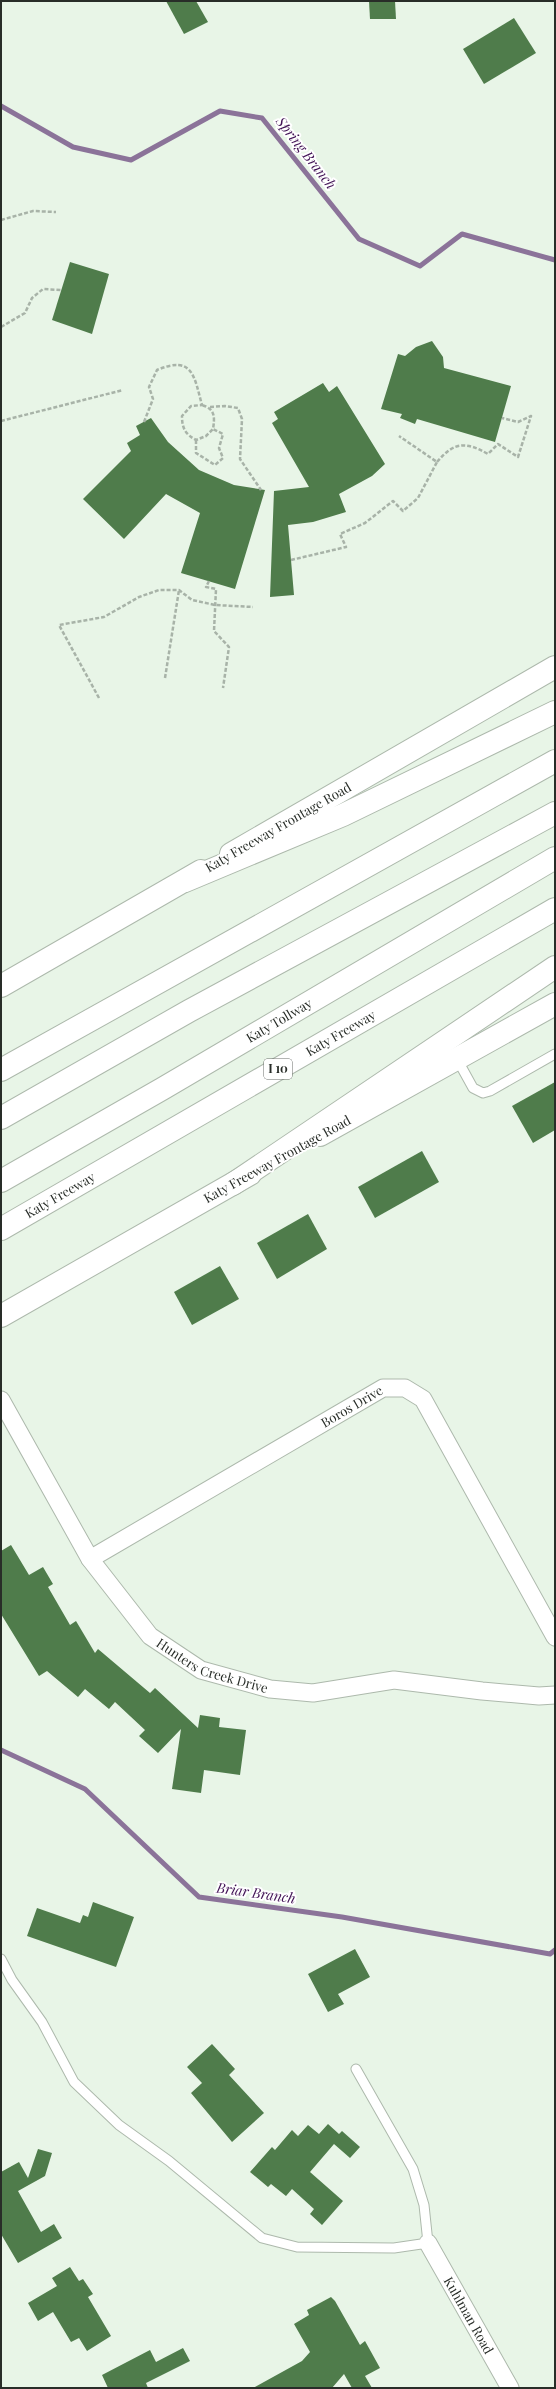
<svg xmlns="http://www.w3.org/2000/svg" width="556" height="2389" font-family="'Playfair Display',serif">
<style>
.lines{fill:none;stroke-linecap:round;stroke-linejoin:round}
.stream{stroke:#8b7399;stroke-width:5}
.building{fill:#4f7c4b}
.service-casing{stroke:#adb9ac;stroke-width:11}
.minor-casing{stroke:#adb9ac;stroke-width:19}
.secondary-casing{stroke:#adb9ac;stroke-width:24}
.motorway-casing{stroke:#adb9ac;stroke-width:24}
.path{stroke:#a8b3a8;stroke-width:2.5;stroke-dasharray:4 2;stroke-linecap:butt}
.service{stroke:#fff;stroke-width:9}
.minor{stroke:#fff;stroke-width:17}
.secondary{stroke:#fff;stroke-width:22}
.motorway{stroke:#fff;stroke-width:22}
.labels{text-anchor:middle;stroke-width:4;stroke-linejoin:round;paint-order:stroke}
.shield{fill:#fff;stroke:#686c68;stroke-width:1}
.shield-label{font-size:12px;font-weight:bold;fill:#282d28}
.street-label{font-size:13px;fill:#282d28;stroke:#fff}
.water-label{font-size:14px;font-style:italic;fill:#411255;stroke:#fff}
</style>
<rect width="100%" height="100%" fill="#e8f5e7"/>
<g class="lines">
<g class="stream">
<path d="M1,106L73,147L131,160L220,111L262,118L359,239L420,266L462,234L555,260"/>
<path d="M1,1750L85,1789L199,1897L342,1917L550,1954L555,1950"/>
</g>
</g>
<g class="building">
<path d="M166,1H196L208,22L184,34Z"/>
<path d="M369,1H395L396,19H370Z"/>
<path d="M514,18L536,53L484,84L463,49Z"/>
<path d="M70,262L109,274L92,334L52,320Z"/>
<path d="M432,341L443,357L444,368L511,386L495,442L417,419L415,424L400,418L402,414L381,409L398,354L405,356L416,347Z"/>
<path d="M323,383L329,392L337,386L385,464L372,476L339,494L346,512L313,522L288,525L294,595L270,597L274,491L309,487L272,423L278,419L274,412Z"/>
<path d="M151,418L168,442L199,470L234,485L265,490L235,589L181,573L200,513L166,494L124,539L83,499L131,451L127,443L140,435L136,426Z"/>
<path d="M555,1082V1130L533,1143L512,1106Z"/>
<path d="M422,1151L439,1182L375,1218L358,1187Z"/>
<path d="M308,1214L327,1249L277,1279L257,1243Z"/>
<path d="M220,1266L239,1299L192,1325L174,1292Z"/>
<path d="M11,1545L29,1575L43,1567L53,1584L48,1587L70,1625L76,1621L95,1653L98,1649L150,1693L155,1688L198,1728L200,1715L220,1718L219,1727L246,1730L240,1775L204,1770L201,1793L172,1789L181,1729L158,1753L139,1736L145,1730L115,1702L109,1709L85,1689L78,1697L47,1671L39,1676L1,1614V1551Z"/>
<path d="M93,1902L134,1917L116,1967L27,1936L37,1908L80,1923L83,1915L88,1917Z"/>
<path d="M355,1949L370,1977L338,1994L344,2004L328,2012L308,1974Z"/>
<path d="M212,2044L235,2069L229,2075L264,2113L232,2142L191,2093L202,2083L187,2067Z"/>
<path d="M328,2124L339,2134L342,2131L360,2147L350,2158L334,2144L310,2172L343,2201L322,2225L310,2214L314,2209L292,2189L286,2196L271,2184L268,2187L250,2172L272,2147L275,2150L292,2130L298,2136L308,2125L319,2134Z"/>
<path d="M38,2149L52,2153L45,2176L18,2191L41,2232L54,2224L62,2238L18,2263L1,2234V2172L19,2162L28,2178Z"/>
<path d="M70,2267L79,2281L83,2279L93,2294L88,2297L111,2336L87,2351L79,2338L71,2342L53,2312L38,2321L28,2303L57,2286L52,2278Z"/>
<path d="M331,2297L335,2301L360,2345L365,2341L380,2368L365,2376L372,2388H352L344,2374L332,2388H253L302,2361L310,2352L294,2324L309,2315L307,2310Z"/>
<path d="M183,2348L190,2361L146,2383L148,2388H108L102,2375L150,2350L156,2362Z"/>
</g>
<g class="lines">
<g class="service-casing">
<g id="service">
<path d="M457,1059L473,1088L483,1093L490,1091L555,1054"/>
<path d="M1,1959L12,1980L42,2022L74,2082L119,2125L169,2161L262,2238L297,2247L394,2248L428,2243L424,2205L413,2169L356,2069"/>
</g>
</g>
<g class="minor-casing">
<g id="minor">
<path id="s1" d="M1,1400L90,1559L150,1636L201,1670L270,1689L313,1693L394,1680L482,1691L539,1696L555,1695"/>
<path id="s2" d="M90,1559L383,1388H405L423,1399L555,1637"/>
<path id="s3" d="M428,2243L510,2388"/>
</g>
</g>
<g class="secondary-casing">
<g id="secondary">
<path d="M231,854L555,667"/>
<path d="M1,986L201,871"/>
<path d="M320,1135L555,1004"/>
<path d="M1,1316L250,1174"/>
</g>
</g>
<g class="motorway-casing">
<g id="motorway">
<path d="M185,881L343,815L555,712"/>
<path d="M1,1070L555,761"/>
<path d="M1,1118L189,1011L555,813"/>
<path id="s4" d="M1,1181L162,1089L555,858"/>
<path d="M233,1184L555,967"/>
<path id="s5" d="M1,1229L555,909"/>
</g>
</g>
<g class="path">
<path d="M1,220L33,211L56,212"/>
<path d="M1,327L25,313L32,298L43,289L61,290"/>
<path d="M210,407L225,406L238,408L242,419L240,459L261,490"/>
<path d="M1,421L123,390"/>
<path d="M144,422L153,399L149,387L157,370C193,355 194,376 202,405L191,406L182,416C182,428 185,434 196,440L206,436L213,429C215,417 215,409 202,405"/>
<path d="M196,440V453L215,465L223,458L219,448L223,434L213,429"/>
<path d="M437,462C454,442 465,441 488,454L498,444L518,457L531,416L518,422L502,418"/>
<path d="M291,560L346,547L340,534L365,523L393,501L403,511L418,498L437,462L399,436"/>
<path d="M209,581L206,587L216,589L214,631L229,647L223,688"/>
<path d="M165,678L179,590"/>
<path d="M99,698L59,625L104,617L139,597L159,590H179L192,600L215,605L253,607"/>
</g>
<use href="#service" class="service"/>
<use href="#minor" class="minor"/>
<use href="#secondary" class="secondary"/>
<use href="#motorway" class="motorway"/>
</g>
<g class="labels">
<rect class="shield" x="264" y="1059" width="28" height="20" rx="3"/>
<g class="shield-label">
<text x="278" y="1073">I 10</text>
</g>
<g class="street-label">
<text transform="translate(278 827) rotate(-30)" y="5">Katy Freeway Frontage Road</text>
<text dy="5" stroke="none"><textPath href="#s4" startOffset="321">Katy Tollway</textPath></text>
<text dy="5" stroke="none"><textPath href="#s5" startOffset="392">Katy Freeway</textPath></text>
<text transform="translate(277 1159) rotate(-29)" y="5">Katy Freeway Frontage Road</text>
<text dy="5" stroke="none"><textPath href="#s5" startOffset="68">Katy Freeway</textPath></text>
<text dy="5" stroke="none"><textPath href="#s2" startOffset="303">Boros Drive</textPath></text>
<text dy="5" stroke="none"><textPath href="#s1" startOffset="350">Hunters Creek Drive</textPath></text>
<text dy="5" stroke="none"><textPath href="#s3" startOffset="83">Kuhlman Road</textPath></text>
</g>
<g class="water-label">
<text transform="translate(306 153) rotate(52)" y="5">Spring Branch</text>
<text transform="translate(256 1893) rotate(8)" y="5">Briar Branch</text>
</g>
</g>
<rect width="556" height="2389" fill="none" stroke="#282d28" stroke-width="4"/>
</svg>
